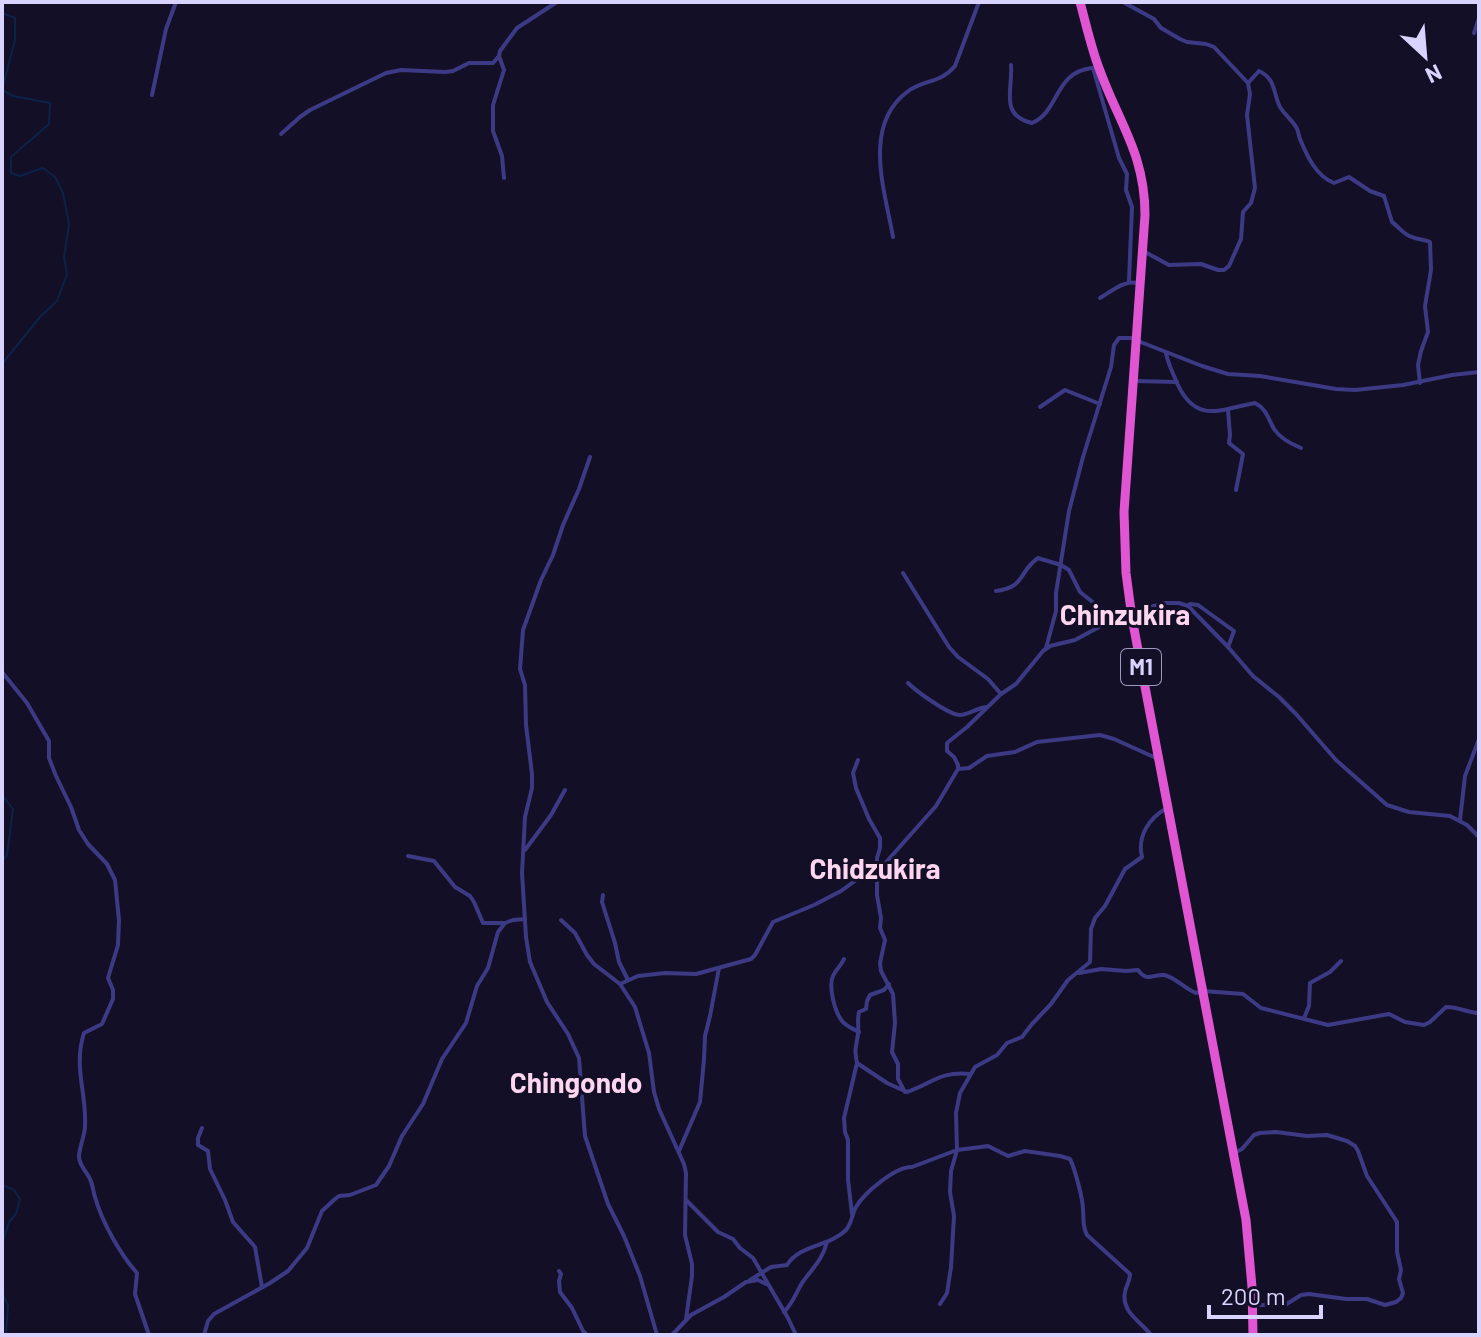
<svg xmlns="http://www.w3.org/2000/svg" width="1481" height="1337" font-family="Barlow,sans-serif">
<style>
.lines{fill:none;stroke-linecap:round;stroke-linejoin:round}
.stream{stroke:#0c2248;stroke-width:2}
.minor{stroke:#3d3a85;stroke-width:4}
.trunk{stroke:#e055d1;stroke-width:9}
.labels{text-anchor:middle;stroke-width:6;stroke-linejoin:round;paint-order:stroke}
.shield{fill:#130f26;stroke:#9e99be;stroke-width:2}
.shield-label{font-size:22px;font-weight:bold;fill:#d9d4ff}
.quarter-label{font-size:28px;font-weight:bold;fill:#ffd6f0;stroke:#130f26}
</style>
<rect width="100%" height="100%" fill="#130f26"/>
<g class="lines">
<g class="stream">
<path d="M2,13L15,18V40L2,90L13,96L50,103L49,124L11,157V173L20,176L43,168L55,177L63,193L69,224L64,257L67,274L57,301L40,317L2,364"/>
<path d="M2,795L13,809L7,855L2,861"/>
<path d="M2,1187L5,1186L14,1190L20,1199L16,1214L9,1222L2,1245"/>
<path d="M2,1292L8,1305L6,1335"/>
</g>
<g class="minor">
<path d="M1123,2L1154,19L1161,28L1180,39L1187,42L1206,44L1214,47L1248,83L1250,94L1247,115L1255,188L1251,203L1243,212L1241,239L1229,266L1224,270H1218L1201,264L1169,265L1145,252"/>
<path d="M1474,33L1479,18"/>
<path d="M1011,65C1013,90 999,115 1032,123C1060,111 1054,72 1092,68"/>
<path d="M1093,68L1119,158L1127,174L1126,190L1132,207L1129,281"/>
<path d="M1248,83L1259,71C1276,79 1273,93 1280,107C1285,115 1292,120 1296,127C1298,129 1299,137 1300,139C1307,156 1316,176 1334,183L1349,177L1370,191L1384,196L1392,222C1399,227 1404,235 1412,237C1418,240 1424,239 1430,242L1431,270L1425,306L1428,332L1421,351L1418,365L1420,383"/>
<path d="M152,95L166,29L176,2"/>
<path d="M281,134L300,117L310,110L386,73L401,70L445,72L453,71L469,63H493L499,56"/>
<path d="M504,178L502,156L493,131V105L504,70L499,56L500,51L517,28L557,2"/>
<path d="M893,237C885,191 862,126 907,92C923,79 940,84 955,66L979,2"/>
<path d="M1100,298C1112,291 1124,280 1137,283"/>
<path d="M1138,341L1202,366L1228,374L1260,376L1336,389L1355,390L1403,385L1452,375L1479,372"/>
<path d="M1166,353C1168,364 1173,373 1177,383C1196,425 1221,409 1255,403C1267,409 1268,419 1274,429C1280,438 1291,444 1301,448"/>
<path d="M1135,381L1177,382"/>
<path d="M1040,407L1065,390L1100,404"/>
<path d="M1228,410L1230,435L1229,443L1243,454L1236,490"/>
<path d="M590,457L579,489L563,525L553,555L541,580L523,630L520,669L525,685L526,725L532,774V788L525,817L522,873L526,937L530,962L547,1002L568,1034L579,1058L585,1136L608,1204L624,1236L640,1276L657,1335"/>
<path d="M903,573L949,647L958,657L988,679L1001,694"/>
<path d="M996,591C1026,587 1018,572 1038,558L1041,559L1061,565L1069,570L1080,592L1114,619"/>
<path d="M1188,606L1190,604L1198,605L1234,631L1228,647"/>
<path d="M1046,648L1056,611V593L1069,511L1083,457L1111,367L1114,345L1119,338H1136"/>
<path d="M2,672L27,703L49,741V758L56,776L71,807L79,830L88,844L107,864L115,880L119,920L118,945L108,978L113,990V999L102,1024L84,1033C73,1067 87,1094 85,1126C85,1136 79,1147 79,1157C79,1165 87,1172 90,1179C93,1185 93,1191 95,1197C102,1222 120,1254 137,1273L135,1294L149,1335"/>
<path d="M908,683C916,691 949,715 960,715C968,715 977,708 986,707"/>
<path d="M858,760L853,773L856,788L869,819L880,838V848L877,858V895L881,918L880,928L885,940L880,963L881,971L893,994L895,1023L892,1052L898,1064V1079L905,1092"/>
<path d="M958,769L969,768L987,756L1015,752L1037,742L1100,735L1114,739L1156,758"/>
<path d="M1460,820L1465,776L1479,739"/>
<path d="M525,850L551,815L565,790"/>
<path d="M408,856L434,861L455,887L470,896L474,902L483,923H505"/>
<path d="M603,895L602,902L615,943L619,962L628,980"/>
<path d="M561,920L575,933L587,955L594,964L620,984L635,1007L649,1053L654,1092L659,1109L684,1164L686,1173L685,1235L692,1264V1276L686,1319"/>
<path d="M844,959C841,966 836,969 833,976C828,987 835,1012 842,1021C846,1026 853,1029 859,1032"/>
<path d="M1079,973L1101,969L1126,971L1138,970C1148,983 1152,974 1164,975C1175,977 1185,989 1196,993L1203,991L1243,994L1261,1008L1328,1025L1389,1014L1405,1022L1424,1025L1430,1022L1446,1007C1460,1007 1468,1013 1479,1013"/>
<path d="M620,984L638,976L665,973L696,974L751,959L755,955L773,922L814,905L841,891L859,878L880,869L936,806L958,769V765L954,757L947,751V743L967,727L1001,694L1016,684L1043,651L1050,646L1075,640L1114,619L1132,618L1150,607L1166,603H1179L1188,606L1228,647L1253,676L1279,697L1296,714L1336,760L1387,805L1409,812L1450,816L1467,825L1479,837"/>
<path d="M889,984L884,990L870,995L867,1001L866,1009L859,1012C857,1021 859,1026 858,1034C856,1049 854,1047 857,1063L887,1083L907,1092C933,1083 940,1071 970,1074"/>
<path d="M1304,1018L1309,1006L1310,983L1330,972L1341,961"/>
<path d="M202,1128L198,1138V1145L208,1151L210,1169L225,1200L233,1222L255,1247L262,1287"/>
<path d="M679,1151L700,1102L704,1059L705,1036L710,1016L719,968"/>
<path d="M1236,1152L1242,1149L1254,1135L1260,1133L1276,1132L1307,1136L1327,1135L1347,1141L1355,1146L1358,1151L1367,1176L1397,1222V1252L1401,1270L1399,1279L1403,1293L1401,1298L1396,1302L1385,1305L1367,1299H1346L1309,1294L1301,1295L1285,1305H1255"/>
<path d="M687,1201L718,1232L733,1239L740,1248L753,1258L788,1318L796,1335"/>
<path d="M852,1214L848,1180V1140L845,1132L844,1118L857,1063"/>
<path d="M559,1271L561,1274L559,1281L560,1292L572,1308L583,1331L587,1335"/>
<path d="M750,1280L771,1267L787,1265C800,1244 829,1247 846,1230C852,1223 852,1214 856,1207C864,1193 896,1166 912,1167L957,1150L981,1147L988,1146L1008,1156L1025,1151L1060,1156L1070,1159C1075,1169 1083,1199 1083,1210C1084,1220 1082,1225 1087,1235L1130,1274C1130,1281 1126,1286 1125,1292C1121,1313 1141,1321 1151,1335"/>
<path d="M940,1304L947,1293L951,1267L954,1216L950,1192L951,1171L957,1150L956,1113L960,1093L975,1067L997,1055L1007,1043L1022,1037L1032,1024L1051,1004L1068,980L1090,962L1091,929L1095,918L1105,906L1125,869L1142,857C1137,836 1149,818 1167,808"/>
<path d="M784,1312C793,1303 796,1293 802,1283C812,1269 823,1259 827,1242"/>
<path d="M204,1335L208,1321L214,1314L270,1283L288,1271L307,1248L322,1211L335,1199L339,1196L350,1195L376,1185L389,1166L402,1136L423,1104L442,1059L466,1023L477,986L488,968L498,932L505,923L513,920L525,919"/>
<path d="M672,1335L691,1315L724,1297L746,1282L758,1280L766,1284"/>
</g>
<path class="trunk" d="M1080,2C1086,24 1091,47 1099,68C1118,122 1145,153 1145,215L1124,512L1126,573L1132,618L1246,1220L1252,1287L1253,1335"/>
</g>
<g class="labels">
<rect class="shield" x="1121" y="649" width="40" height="36" rx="6"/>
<g class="shield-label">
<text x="1141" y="675">M1</text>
</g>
<g class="quarter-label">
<text x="1125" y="625">Chinzukira</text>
<text x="875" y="879">Chidzukira</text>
<text x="576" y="1093">Chingondo</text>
</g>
</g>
<rect width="1481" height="1337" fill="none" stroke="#d9d4ff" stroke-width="8"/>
<g transform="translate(1425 56) rotate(154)" stroke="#130f26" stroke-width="6" paint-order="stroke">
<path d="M0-6L14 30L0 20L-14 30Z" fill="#d9d4ff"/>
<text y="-12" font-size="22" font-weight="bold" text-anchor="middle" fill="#d9d4ff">N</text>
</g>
<path d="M1209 1305v12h112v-12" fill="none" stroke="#d9d4ff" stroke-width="4"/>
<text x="1221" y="1305" font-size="24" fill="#d9d4ff" stroke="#130f26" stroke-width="6" paint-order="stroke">200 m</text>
</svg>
